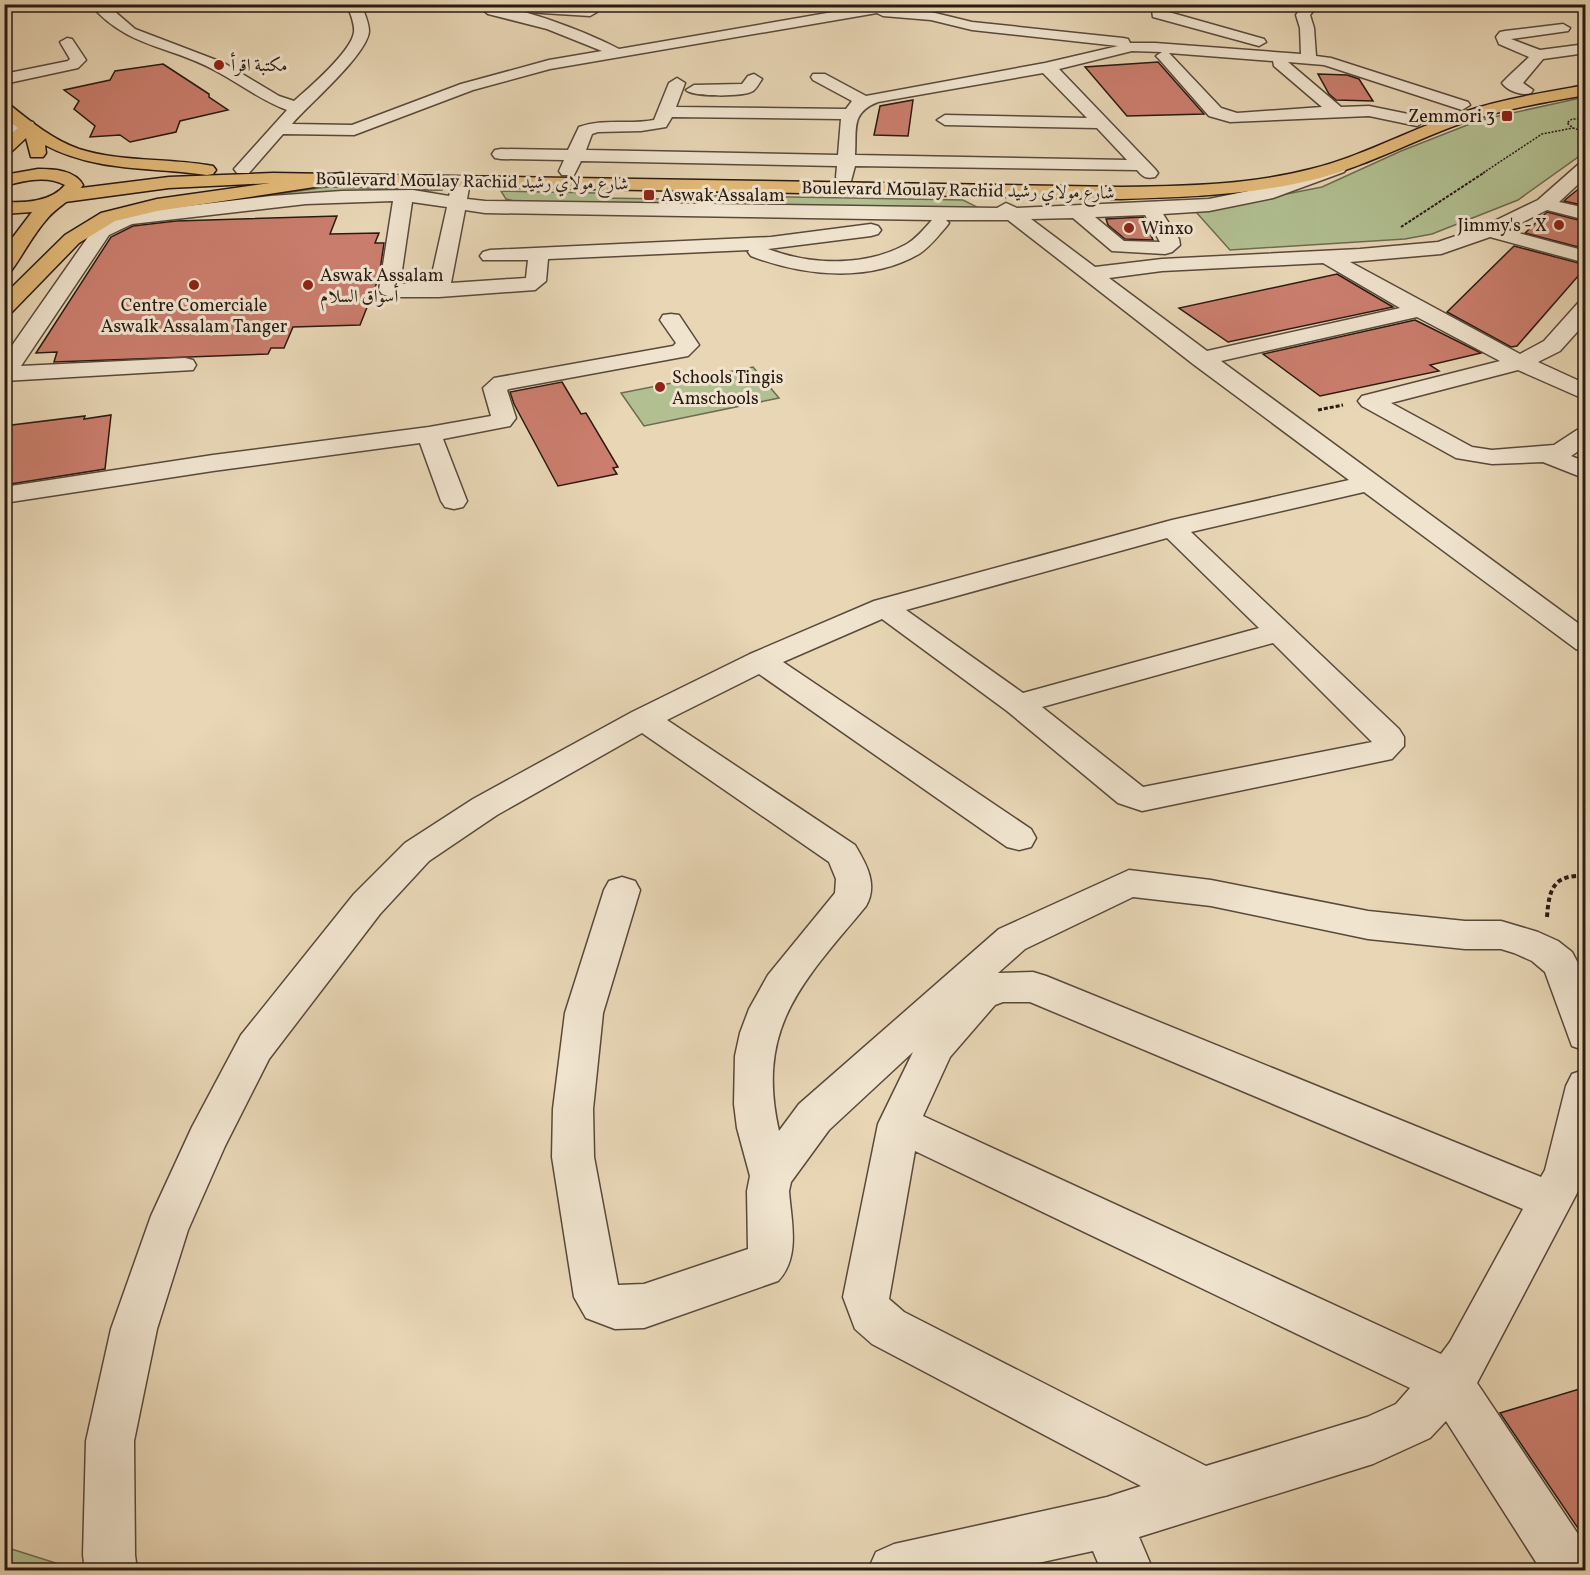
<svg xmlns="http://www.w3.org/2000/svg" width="1590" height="1575" font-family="Vollkorn,Amiri,serif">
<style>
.green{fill:#b1bf91;stroke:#6d6c52;stroke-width:1.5}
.building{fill:#cb7e6e;stroke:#291a12;stroke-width:1.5}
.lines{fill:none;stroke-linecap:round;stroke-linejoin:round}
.minor-casing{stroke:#59493b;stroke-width:3}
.major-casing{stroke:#291a12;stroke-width:3}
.highway-casing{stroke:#291a12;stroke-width:3}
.path-far3{stroke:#291a12;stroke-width:1.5;stroke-dasharray:2 1.5;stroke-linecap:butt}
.path-far2{stroke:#291a12;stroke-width:2;stroke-dasharray:3 1.5;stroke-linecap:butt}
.path-far1{stroke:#291a12;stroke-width:3;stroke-dasharray:4 2;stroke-linecap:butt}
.path{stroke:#291a12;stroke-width:4;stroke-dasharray:4.5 3;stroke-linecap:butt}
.minor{fill:#f0e4cf;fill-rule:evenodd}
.major{fill:#e4bb7a;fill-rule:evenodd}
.highway{fill:#e4bb7a;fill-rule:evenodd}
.poi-dot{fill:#8f2418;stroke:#f0e4cf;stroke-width:2}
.labels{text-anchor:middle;stroke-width:6;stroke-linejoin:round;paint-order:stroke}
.far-poi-label{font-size:18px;fill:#291a12;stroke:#f0e4cf;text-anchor:start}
.far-street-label{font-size:18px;fill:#291a12;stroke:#f0e4cf}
</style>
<rect width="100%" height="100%" fill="#e8d6b5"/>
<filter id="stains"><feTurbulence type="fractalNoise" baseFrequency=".00333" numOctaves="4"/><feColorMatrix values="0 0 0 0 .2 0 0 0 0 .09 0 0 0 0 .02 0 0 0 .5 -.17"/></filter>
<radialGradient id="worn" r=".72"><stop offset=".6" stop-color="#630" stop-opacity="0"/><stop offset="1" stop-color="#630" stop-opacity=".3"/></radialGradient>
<g class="green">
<path d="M1585,97V152L1518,200L1432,234L1405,239L1230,250L1196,212L1322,187L1401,151L1480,120Z"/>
<path d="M319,188L330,187L443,190L236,200Z"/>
<path d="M501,191L596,193L602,198L666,199L675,195L963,200L977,207L953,210L514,201L506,199Z"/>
<path d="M753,367L779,398L644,426L621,393Z"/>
<path d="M5,1547L59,1564V1570H5Z"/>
</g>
<g class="building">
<path d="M1158,62L1204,114L1127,116L1085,67Z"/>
<path d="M163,64L209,94V97L228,110L180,121L176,132L130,142L120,135L90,137L95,126L74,109L79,101L64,90L110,80L115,71Z"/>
<path d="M1318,74L1347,75L1359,79L1373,101L1336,100L1329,94Z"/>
<path d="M913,100L908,136L874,135L880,106Z"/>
<path d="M1586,183V206L1564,201L1566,199Z"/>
<path d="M1547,212L1586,222V249L1525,233Z"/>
<path d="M337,216L330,234L379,233L375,243H384L379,277L360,325L293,327L284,348H271L268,354L54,362L57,352L36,353L111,237L133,226L176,221Z"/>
<path d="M1143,217L1153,240L1125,239L1108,225L1106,219Z"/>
<path d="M1514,246L1586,265V267L1517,346L1511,347L1447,312Z"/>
<path d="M1337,274L1393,307L1228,342L1179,308Z"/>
<path d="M1415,320L1481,353L1430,365L1439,371L1320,396L1263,354Z"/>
<path d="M562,382L581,414L586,413L618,467L613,468L617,474L558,486L514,404L510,392Z"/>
<path d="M111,415L105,469L4,485V426L85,416L84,419Z"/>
<path d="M1586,1387V1540L1500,1413Z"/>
</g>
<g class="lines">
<g class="minor-casing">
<g id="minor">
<path d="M90,4H106L135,29L224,63L279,96L294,101C309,88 352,51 354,32C355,24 350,13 347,4H361C364,12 369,23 369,31C368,54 308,105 292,124L352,125L461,84L549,60L602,51L547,29L488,14L476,4C515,4 584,31 619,49L879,4H914L901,9L931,12L972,22L1123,38L1128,39L1130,43H1155L1301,54L1300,28L1296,15L1304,4H1319L1310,15L1314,28L1316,56L1331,58L1468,102L1470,105L1462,110L1324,65L1288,62L1341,107L1369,106L1423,117L1425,121L1417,126L1369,116L1230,122L1209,116L1159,59L1156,56L1162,52L1132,51L1059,69L1155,169L1158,173L1155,177C1146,179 1143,177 1137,170L855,166L851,181H839L836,177L837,166L581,161L574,175H562L559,171L564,160L501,159L495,158L492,154L495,150L501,149L568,150L579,127C604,118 628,125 654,120L669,83L677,78L685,83L676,107L846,109L852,101L813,80L811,77L813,74H825L866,96L1045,63L1118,46L972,30L931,20L883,16L877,13L550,69L473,90L354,135L283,134L249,173H237L234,169L287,110C260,100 239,83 214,70C169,45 127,48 90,4ZM1169,53L1273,61L1274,66L1322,107L1237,113L1221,108ZM1043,73L1087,118L945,115L937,120L945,125L1097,128L1127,160L855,155C857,129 850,113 878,102ZM672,117L841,119L838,155L586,150L592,134L598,132L641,131L666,127Z"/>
<path d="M687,4H771L764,8L693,10L688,9Z"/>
<path d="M1151,4H1165V11L1264,39L1266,42L1259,46L1153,17Z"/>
<path d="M1563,4H1586V13L1565,7Z"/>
<path d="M531,5L590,8L597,12L590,16L526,12L524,9L526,6Z"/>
<path d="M1563,24L1570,28L1568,31L1511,39L1540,50L1586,44V53L1543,59L1523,83L1533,90L1531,93C1521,96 1508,91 1502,83C1510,74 1520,66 1529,57L1499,44L1496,37L1500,32L1505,31Z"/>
<path d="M67,38L72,39L86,60L78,68L4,84V74L68,61L70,59L60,42Z"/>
<path d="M754,74L762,79C759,83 757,88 753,91C744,97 692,97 686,90L694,85L742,84L748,76Z"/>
<path d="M27,121L33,122L35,126L33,130L4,136V126Z"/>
<path d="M1586,162V177L1559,202L1586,208V220L1547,210L1507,230L1586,251V263L1490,237L1441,254L1350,262L1520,354L1544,341L1578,303L1586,302V322L1560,351L1538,362L1586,384V400L1518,370L1391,403L1472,447L1492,450L1554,445L1577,430L1586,428V446L1571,456L1586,462V479L1543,462L1492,464L1456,458L1362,406L1358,401L1362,396L1500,361L1417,317L1221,361L1586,629V652L1576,649L1364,492L1191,532L1399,729L1404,737V746L1392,759L1142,811L1118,803L1007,711L882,619L783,662L1031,829L1036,838L1031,847L1019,850L1007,847L759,674L667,720L855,845C867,865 878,885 866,906C804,981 755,1026 779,1131L799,1104L999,929L1129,870L1211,880L1368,911L1465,921H1501L1538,932L1558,941L1572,952L1586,978V1051L1572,1046L1545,972L1532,961L1514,953L1501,949H1465L1368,939L1211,906L1133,897L1025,949L998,973L1033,972L1046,976L1541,1177L1545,1170L1566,1086L1572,1074L1586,1069V1176L1477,1383L1586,1546V1570H1541L1446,1421L1430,1438L1373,1464L1139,1537L1153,1570H1101L1093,1551L1006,1570H868L876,1552L894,1544L1107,1497L1141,1486L872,1344L855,1329L843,1297L878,1124L913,1052L829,1130L791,1182L789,1191C791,1220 801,1257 778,1281L644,1328L615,1329L586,1318L574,1297L552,1157L553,1109L565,1013L604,890L609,881L622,877L635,881L640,890L603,1013L593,1109L594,1157L618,1285L644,1284L748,1249L747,1191L750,1176L737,1128L734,1104L735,1056L740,1033L749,1009L768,975L835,893L836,879L829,862L642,733L497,815L429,861L380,914L269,1059L225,1146L188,1230L157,1329L134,1441L135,1555L137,1570H85L83,1555L86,1441L111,1329L151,1216L192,1127L241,1035L354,894L405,843L473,799L632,712L750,654L874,601L1172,520L1349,480L1193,364L1008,220H946L949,223L946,227C938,236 930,247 919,254C869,283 803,276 751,256L748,252L749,250L548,259L546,281L535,290L439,297H391L382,294L379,290L393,201L306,204L132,224L109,235L21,366L185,358L193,360L196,365L193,370L4,381V357L95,227L104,221L129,213L271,196L342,191L413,190L449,196L455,178H467L470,182L467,199L485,201L997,208L1006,203L1017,208L1209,199L1268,187L1338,163L1344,164L1347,168L1344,172L1273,198L1209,211L1163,214L1179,239L1180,245L1172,252L1165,254L1112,251L1073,218L1031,219L1095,267L1162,259L1360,249L1438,242L1482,227L1538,200L1580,163ZM412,202L447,207L430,283L400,284ZM465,210L485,213L932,220C924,229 915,240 905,245C864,267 810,265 768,249L871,236L878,234L881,230L878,226L871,224L771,237L490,250L483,252L480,256L483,260H528L526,278L451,283ZM1145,215L1160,242L1124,241L1095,217ZM1323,263L1400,308L1207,351L1109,278L1162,271ZM1167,538L1259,628L1023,693L906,610ZM1273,643L1372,742L1143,787L1042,707ZM1003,1002H1030L1523,1209L1450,1342L1441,1354L923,1116L950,1057L995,1005ZM915,1151L1410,1388L1396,1404L1367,1417L1206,1466L904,1312L889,1299Z"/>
<path d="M671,314L679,315L699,345L688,356L509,389L507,390L516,418L510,426L443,439L467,501L463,507L454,509L445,507L441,501L420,443L213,471L4,503V487L213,455L429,427L491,416L483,388L494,378L673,346L676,343L660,320L663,315Z"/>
</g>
</g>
<g class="major-casing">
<path id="major" d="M1586,85V95C1545,102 1504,109 1465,122C1416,139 1371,164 1320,178C1255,195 1188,197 1121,199L273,183L169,188L65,202L58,200L56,196L58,192L65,190L169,177L273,173L1121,187C1185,186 1249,185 1311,169C1360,157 1405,132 1452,116C1495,100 1541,93 1586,85Z"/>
</g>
<g class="highway-casing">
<g id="highway">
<path d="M4,103L10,105C31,122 53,140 79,149C120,162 165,158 207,165L213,166L216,170L213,174L207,175C152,167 95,172 45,145L46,153L43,157H31L26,138L10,153L4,154V140L18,128L4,117Z"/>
<path d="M38,169C54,169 75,170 83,185C73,200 57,206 46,220C32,236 23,255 11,271L4,273V249L32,212L4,214V202C25,203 51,202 65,185C46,175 24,181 4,186V175Z"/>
<path d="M341,173L347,174L350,178L347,182L157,211L115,221L79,243L12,312L4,313V295L65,235L101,213L157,199Z"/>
</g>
</g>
<g class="path-far3">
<path d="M1586,119H1572L1567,123L1573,128L1586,132"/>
<path d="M1483,173L1542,134L1573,128"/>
</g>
<path class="path-far2" d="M1401,227L1485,172"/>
<path class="path-far1" d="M1318,410L1343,405"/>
<path class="path" d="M1547,917C1549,888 1554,874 1586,876"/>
<use href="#minor" class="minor"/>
<use href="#major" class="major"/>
<use href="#highway" class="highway"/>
</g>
<g class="poi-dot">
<circle cx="219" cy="65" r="6"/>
<rect x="1501" y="110" width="12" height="12" rx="3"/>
<rect x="643" y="189" width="12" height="12" rx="3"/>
<circle cx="1559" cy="225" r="6"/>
<circle cx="1129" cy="228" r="6"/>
<circle cx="194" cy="285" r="6"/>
<circle cx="308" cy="285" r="6"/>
<circle cx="660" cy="387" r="6"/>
</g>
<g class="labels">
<g class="far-poi-label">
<text x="231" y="71">مكتبة اقرأ</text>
<text x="1495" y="122" text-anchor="end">Zemmori 3</text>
<text x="661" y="201">Aswak Assalam</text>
<text x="1547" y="231" text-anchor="end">Jimmy's - X</text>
<text x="1141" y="234">Winxo</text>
<text x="320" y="281">Aswak Assalam<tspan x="320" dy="21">أسواق السلام</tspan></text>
<text x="194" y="311" text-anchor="middle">Centre Comerciale<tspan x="194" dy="21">Aswalk Assalam Tanger</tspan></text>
<text x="672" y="383">Schools Tingis<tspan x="672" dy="21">Amschools</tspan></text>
</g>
<g class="far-street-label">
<text transform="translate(472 181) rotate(1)" y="6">Boulevard Moulay Rachid شارع مولاي رشيد</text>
<text transform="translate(958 190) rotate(1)" y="6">Boulevard Moulay Rachid شارع مولاي رشيد</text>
</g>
</g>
<rect width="1590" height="1575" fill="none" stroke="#e8d6b5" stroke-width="24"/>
<rect x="6" y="6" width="1578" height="1563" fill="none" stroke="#291a12" stroke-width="3"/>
<rect x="12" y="12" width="1566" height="1551" fill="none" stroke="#291a12" stroke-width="1.5"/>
<rect width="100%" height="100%" filter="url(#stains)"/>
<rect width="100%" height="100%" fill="url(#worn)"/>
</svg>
